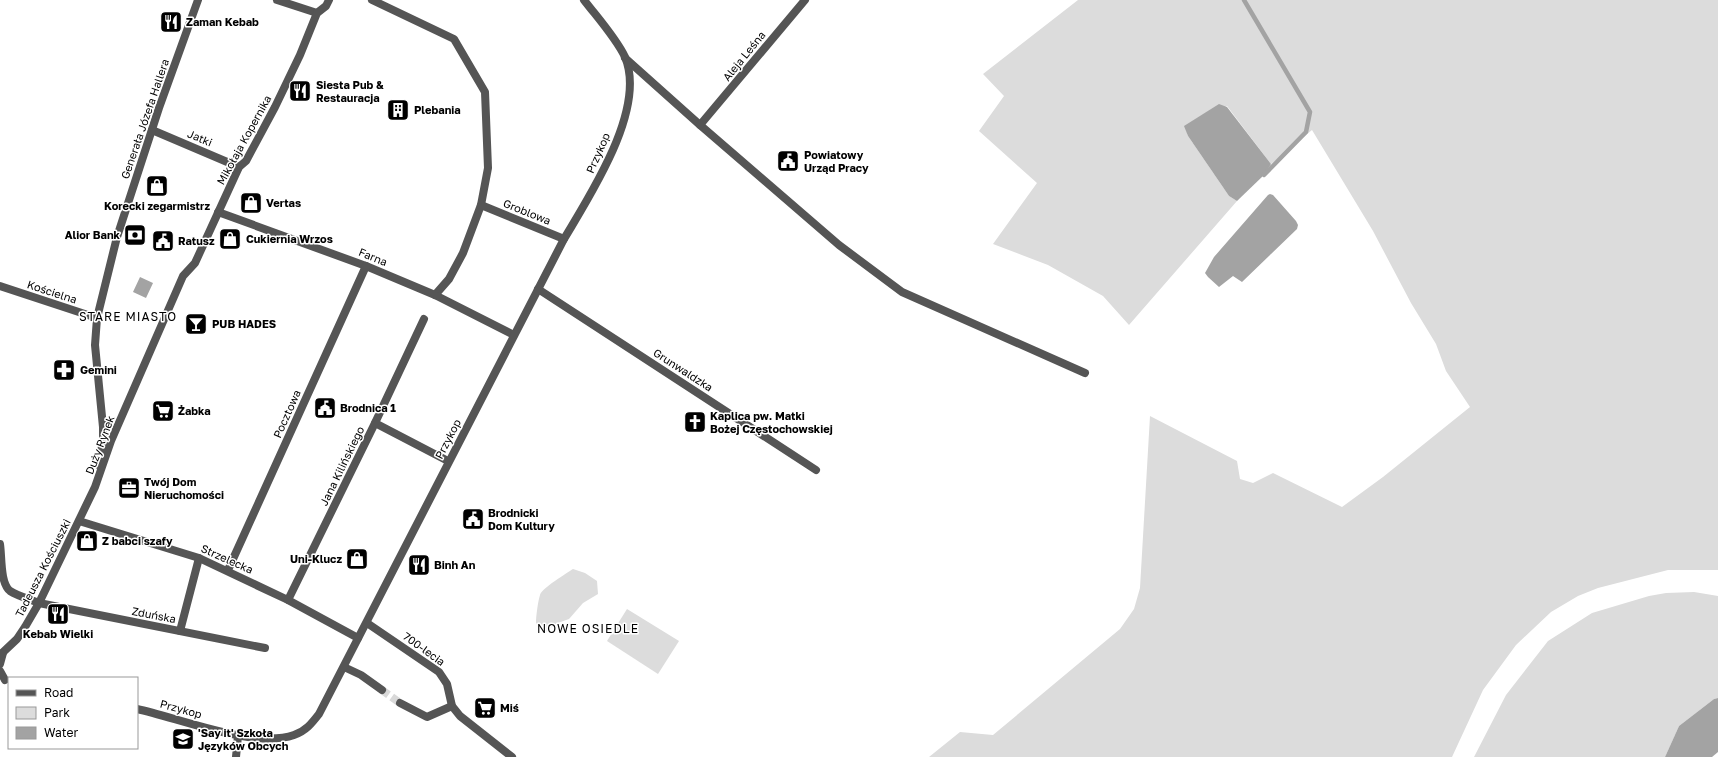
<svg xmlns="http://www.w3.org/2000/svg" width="1718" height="757" font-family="'Golos Text',sans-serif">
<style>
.green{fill:#dcdcdc}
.water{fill:#a3a3a3}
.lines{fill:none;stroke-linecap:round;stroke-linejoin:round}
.stream{stroke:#a3a3a3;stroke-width:4.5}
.minor-tunnel{stroke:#d9d9d9;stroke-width:8;stroke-dasharray:8 4;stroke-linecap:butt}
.minor{stroke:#555;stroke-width:8}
.labels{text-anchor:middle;stroke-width:3;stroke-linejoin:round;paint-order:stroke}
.poi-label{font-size:11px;font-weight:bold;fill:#000;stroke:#fff;text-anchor:start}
.street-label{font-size:11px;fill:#000;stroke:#fff}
.neighbourhood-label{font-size:12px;letter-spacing:1px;fill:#000;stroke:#fff}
</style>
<rect width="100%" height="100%" fill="#fff"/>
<g class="green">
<path d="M1078,0H1718V570H1668L1598,588L1578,596L1551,612L1516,645L1483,690L1452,757H929L960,732L993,735L1120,629L1134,609L1140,588L1150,416L1237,461L1240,479L1253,483L1273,473L1342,507L1383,477L1470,407L1446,371L1436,344L1411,303L1373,231L1312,130L1271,164L1227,106L1185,126L1188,136L1229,196L1237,201L1129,325L1103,296L1048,265L993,244L1037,183L979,131L1004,96L983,74Z"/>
<path d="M573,569L585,573L597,581L598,594L583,603L569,619L555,624L545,633L536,623C536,616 538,601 540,595C542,588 567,573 573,569Z"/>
<path d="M1694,592L1718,596V698L1714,699L1679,726L1665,757H1474L1506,695L1548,641L1592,613L1649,596L1666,593Z"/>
<path d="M627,609L679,641L658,674L607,641Z"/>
</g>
<g class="water">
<path d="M1219,104L1227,107L1271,164L1264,175L1237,201L1229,196L1188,136L1184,126Z"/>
<path d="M1270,194L1273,195L1296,221L1298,225L1297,229L1242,282L1233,276L1219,287L1208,277L1205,273L1214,257L1268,195Z"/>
<path d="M140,277L153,283L146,298L133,292Z"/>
<path d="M1718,698V752L1712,757H1665L1679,726L1714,699Z"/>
</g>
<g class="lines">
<path class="stream" d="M1244,0L1310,112L1306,132L1264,175"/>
<path class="minor-tunnel" d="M382,690L400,703"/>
<g class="minor">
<path d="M277,0L317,13"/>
<path d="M372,0L454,39L485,92L488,168L481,205L463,253L449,279L435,295"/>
<path d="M625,58L700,125L839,245L902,292L1085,373"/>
<path d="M700,125L805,0"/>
<path d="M152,130L239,167"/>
<path d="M481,205L564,239"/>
<path d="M218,212L366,266L435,295L514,335"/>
<path d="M0,286L97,318"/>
<path d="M538,289L816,470"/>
<path d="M375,423L448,461"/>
<path d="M99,465L103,439V427L95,345L97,318L117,237L159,108L198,0"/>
<path d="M79,521L199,558L288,600L358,638"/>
<path d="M0,544C2,557 0,583 10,591C18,596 29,599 39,603L265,648"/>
<path d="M228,570L366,266"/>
<path d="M288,600L375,423L424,319"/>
<path d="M367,623L439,672L447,684L452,706L460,716L512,757"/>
<path d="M180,631L199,558"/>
<path d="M0,655L17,639L25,627L39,603L95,487L111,441L183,276L195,263L239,167L246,161L275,107L300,55L317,13L326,6L329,0"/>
<path d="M0,664L3,653"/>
<path d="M344,667L361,675L382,690"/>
<path d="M0,671L5,680"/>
<path d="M400,703L427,717L452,706"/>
<path d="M137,709C179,718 254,749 294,735C306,731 312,723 319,714L564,239C590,195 647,109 625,57C616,38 597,17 584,0"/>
<path d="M236,757L238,736"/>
</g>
</g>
<defs>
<g id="restaurant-square" transform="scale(1.15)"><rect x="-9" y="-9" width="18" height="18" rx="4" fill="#000" stroke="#fff"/><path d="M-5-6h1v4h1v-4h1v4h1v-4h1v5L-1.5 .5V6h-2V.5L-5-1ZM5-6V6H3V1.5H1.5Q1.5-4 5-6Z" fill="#fff"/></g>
<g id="building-square" transform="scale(1.15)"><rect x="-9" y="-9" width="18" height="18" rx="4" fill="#000" stroke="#fff"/><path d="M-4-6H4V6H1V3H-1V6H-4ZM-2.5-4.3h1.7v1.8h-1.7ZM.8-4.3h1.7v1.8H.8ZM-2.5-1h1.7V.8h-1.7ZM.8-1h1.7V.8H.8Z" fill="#fff"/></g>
<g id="civic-square" transform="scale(1.15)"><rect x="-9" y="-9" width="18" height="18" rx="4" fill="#000" stroke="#fff"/><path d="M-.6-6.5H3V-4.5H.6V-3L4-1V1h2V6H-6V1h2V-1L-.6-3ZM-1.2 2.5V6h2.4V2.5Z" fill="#fff"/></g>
<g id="shop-square" transform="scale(1.15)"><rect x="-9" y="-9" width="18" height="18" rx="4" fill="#000" stroke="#fff"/><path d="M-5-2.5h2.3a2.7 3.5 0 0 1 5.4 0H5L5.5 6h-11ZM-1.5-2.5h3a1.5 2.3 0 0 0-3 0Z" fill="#fff"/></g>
<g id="bank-square" transform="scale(1.15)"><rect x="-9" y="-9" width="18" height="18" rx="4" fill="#000" stroke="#fff"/><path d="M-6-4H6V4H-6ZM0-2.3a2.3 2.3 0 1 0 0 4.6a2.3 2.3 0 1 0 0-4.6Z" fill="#fff"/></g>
<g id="bar-square" transform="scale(1.15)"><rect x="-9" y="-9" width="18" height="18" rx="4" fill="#000" stroke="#fff"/><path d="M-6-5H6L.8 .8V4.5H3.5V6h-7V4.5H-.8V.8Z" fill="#fff"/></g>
<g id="pharmacy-square" transform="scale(1.15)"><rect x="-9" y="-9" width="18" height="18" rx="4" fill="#000" stroke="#fff"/><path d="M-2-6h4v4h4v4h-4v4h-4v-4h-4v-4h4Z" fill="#fff"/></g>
<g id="supermarket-square" transform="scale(1.15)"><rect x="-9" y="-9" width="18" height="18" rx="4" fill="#000" stroke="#fff"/><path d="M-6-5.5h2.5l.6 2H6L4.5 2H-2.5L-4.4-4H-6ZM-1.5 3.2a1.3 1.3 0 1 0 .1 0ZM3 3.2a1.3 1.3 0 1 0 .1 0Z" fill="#fff"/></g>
<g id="church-square" transform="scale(1.15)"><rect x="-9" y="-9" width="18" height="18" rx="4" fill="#000" stroke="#fff"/><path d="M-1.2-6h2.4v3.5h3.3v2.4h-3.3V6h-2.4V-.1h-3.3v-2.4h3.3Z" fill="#fff"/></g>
<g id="office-square" transform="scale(1.15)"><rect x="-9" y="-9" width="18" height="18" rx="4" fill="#000" stroke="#fff"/><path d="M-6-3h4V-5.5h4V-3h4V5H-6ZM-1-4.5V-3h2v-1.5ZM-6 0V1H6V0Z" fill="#fff"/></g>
<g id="school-square" transform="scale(1.15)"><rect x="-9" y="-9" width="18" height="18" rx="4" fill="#000" stroke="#fff"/><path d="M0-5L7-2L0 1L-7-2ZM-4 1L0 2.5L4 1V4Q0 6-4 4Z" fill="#fff"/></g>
</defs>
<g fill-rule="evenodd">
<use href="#restaurant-square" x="171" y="22"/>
<use href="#restaurant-square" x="300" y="91"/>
<use href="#building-square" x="398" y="110"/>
<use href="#civic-square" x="788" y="161"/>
<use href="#shop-square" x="157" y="186"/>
<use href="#shop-square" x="251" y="203"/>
<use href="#bank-square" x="135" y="235"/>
<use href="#shop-square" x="230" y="239"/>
<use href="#civic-square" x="163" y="241"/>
<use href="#bar-square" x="196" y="324"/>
<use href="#pharmacy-square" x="64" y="370"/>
<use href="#civic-square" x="325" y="408"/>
<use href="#supermarket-square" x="163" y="411"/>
<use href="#church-square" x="695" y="422"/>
<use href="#office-square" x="129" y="488"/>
<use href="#civic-square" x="473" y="519"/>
<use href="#shop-square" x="87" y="541"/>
<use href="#shop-square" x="357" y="559"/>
<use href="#restaurant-square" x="419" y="565"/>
<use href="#restaurant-square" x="58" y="614"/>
<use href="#supermarket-square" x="485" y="708"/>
<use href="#school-square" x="183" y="739"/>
</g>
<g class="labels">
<g class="poi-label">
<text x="186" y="26">Zaman Kebab</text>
<text x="316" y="89">Siesta Pub &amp;<tspan x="316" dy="13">Restauracja</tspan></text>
<text x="414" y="114">Plebania</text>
<text x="804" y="159">Powiatowy<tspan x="804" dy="13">Urząd Pracy</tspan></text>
<text x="266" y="207">Vertas</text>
<text x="157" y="210" text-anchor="middle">Korecki zegarmistrz</text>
<text x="120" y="239" text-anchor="end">Alior Bank</text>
<text x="246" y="243">Cukiernia Wrzos</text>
<text x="178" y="245">Ratusz</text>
<text x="212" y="328">PUB HADES</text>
<text x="80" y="374">Gemini</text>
<text x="340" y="412">Brodnica 1</text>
<text x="178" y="415">Żabka</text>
<text x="710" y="420">Kaplica pw. Matki<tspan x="710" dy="13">Bożej Częstochowskiej</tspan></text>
<text x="144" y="486">Twój Dom<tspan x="144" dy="13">Nieruchomości</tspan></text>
<text x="488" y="517">Brodnicki<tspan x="488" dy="13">Dom Kultury</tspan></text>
<text x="102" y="545">Z babci szafy</text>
<text x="342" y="563" text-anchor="end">Uni-Klucz</text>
<text x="434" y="569">Binh An</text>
<text x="58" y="638" text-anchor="middle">Kebab Wielki</text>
<text x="500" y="712">Miś</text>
<text x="198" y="737">'Say it' Szkoła<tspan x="198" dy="13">Języków Obcych</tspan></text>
</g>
<g class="street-label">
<text transform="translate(744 56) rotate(-51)" y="4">Aleja Leśna</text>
<text transform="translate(145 119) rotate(-71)" y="4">Generała Józefa Hallera</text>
<text transform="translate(200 138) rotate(23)" y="4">Jatki</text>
<text transform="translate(244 140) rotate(-61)" y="4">Mikołaja Kopernika</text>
<text transform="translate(598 153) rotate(-66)" y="4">Przykop</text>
<text transform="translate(527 212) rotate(22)" y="4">Groblowa</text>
<text transform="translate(373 257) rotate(22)" y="4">Farna</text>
<text transform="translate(52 292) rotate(18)" y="4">Kościelna</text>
<text transform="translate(683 370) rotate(33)" y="4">Grunwaldzka</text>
<text transform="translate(287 414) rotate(-66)" y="4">Pocztowa</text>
<text transform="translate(448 439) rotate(-63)" y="4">Przykop</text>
<text transform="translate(100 445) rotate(-69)" y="4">Duży Rynek</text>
<text transform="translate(342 466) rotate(-64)" y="4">Jana Kilińskiego</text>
<text transform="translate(227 559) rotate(24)" y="4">Strzelecka</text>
<text transform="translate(43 568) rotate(-63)" y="4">Tadeusza Kościuszki</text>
<text transform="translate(154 615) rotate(11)" y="4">Zduńska</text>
<text transform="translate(424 649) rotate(36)" y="4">700-lecia</text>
<text transform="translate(181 709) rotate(15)" y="4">Przykop</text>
</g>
<g class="neighbourhood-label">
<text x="128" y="321">STARE MIASTO</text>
<text x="588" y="633">NOWE OSIEDLE</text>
</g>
</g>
<rect x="8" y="677" width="130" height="72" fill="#ffffff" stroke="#999999"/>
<rect x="16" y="690" width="20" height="6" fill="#555555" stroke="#999999"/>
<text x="44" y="697" font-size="12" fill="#000000">Road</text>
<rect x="16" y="707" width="20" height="12" fill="#dcdcdc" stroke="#999999"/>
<text x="44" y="717" font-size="12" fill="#000000">Park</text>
<rect x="16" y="727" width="20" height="12" fill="#a3a3a3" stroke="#999999"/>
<text x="44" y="737" font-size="12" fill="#000000">Water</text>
</svg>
